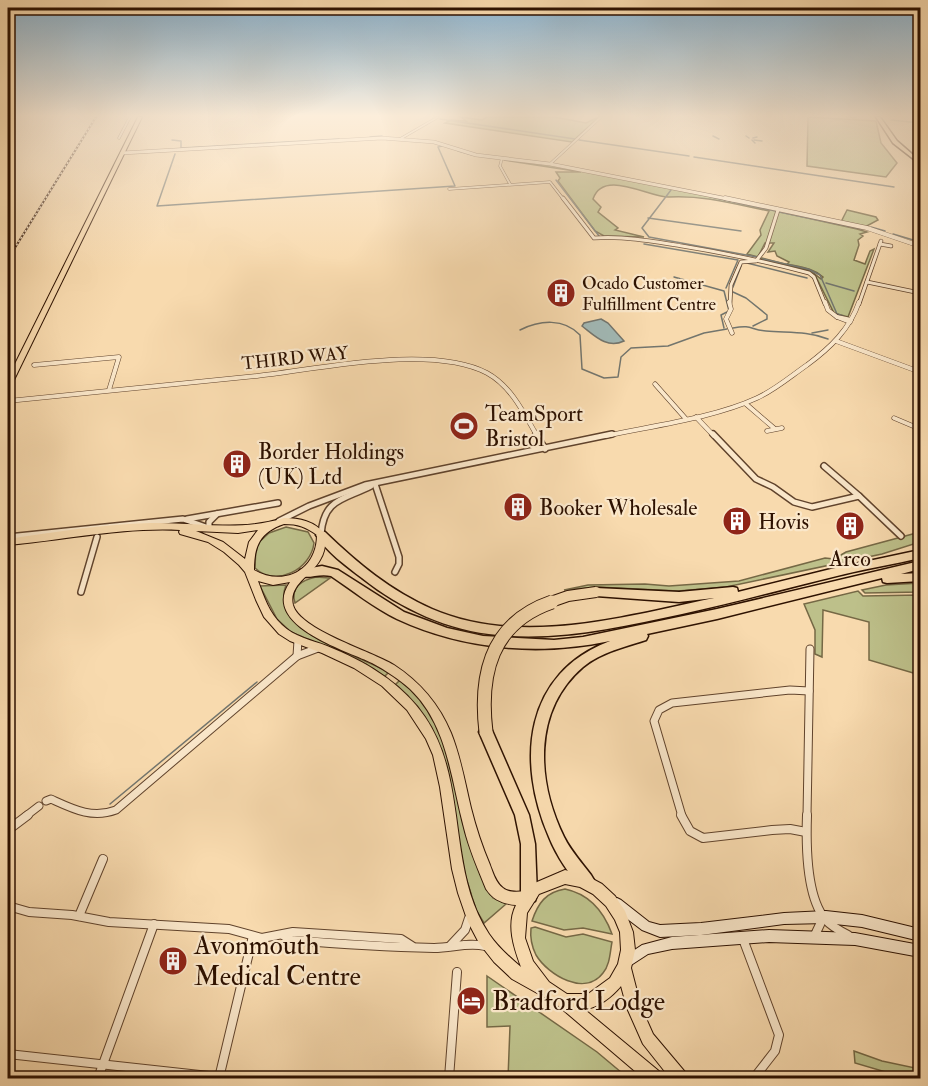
<svg xmlns="http://www.w3.org/2000/svg" width="928" height="1086" font-family="'IM FELL Double Pica',serif">
<style>
.green{fill:#bdc08a;stroke:#756845;stroke-width:1.5}
.water{fill:#a1b8b5;stroke:#73756d;stroke-width:1.5}
.lines{fill:none;stroke-linecap:round;stroke-linejoin:round}
.stream{stroke:#73756d;stroke-width:1.5}
.minor-far5-casing{stroke:#60432c;stroke-width:3}
.minor-far4-casing{stroke:#60432c;stroke-width:4.5}
.minor-far3-casing{stroke:#60432c;stroke-width:5}
.minor-far2-casing{stroke:#60432c;stroke-width:8}
.minor-far1-casing{stroke:#60432c;stroke-width:9}
.minor-casing{stroke:#60432c;stroke-width:10}
.tertiary-far1-casing{stroke:#60432c;stroke-width:4}
.tertiary-casing{stroke:#60432c;stroke-width:5}
.secondary-casing{stroke:#2d1100;stroke-width:2}
.trunk-casing{stroke:#2d1100;stroke-width:2}
.motorway-casing{stroke:#2d1100;stroke-width:3}
.minor-far5{stroke:#fae7ca;stroke-width:2}
.minor-far4{stroke:#fae7ca;stroke-width:3}
.minor-far3{stroke:#fae7ca;stroke-width:4}
.minor-far2{stroke:#fae7ca;stroke-width:5}
.minor-far1{stroke:#fae7ca;stroke-width:7}
.minor{stroke:#fae7ca;stroke-width:8}
.tertiary-far1{stroke:#fae7ca;stroke-width:3}
.tertiary{stroke:#fae7ca;stroke-width:4}
.secondary{fill:#fae7ca;fill-rule:evenodd}
.trunk{fill:#f8daae;fill-rule:evenodd}
.motorway{fill:#f8daae;fill-rule:evenodd}
.rail-casing{stroke:#2d1100;stroke-width:2}
.rail{stroke:#fae7ca;stroke-width:1.5;stroke-dasharray:2;stroke-linecap:butt}
.motorway-bridge-far1-casing{stroke:#2d1100;stroke-width:12;stroke-linecap:butt}
.motorway-bridge-casing{stroke:#2d1100;stroke-width:15;stroke-linecap:butt}
.motorway-bridge-far1{stroke:#f8daae;stroke-width:10}
.motorway-bridge{stroke:#f8daae;stroke-width:13}
.labels{text-anchor:middle;stroke-width:4.5;stroke-linejoin:round;paint-order:stroke}
.far-poi-label{font-size:18px;fill:#2d1100;stroke:#fae7ca;text-anchor:start}
.far-street-label{font-size:18px;fill:#2d1100;stroke:#fae7ca}
.poi-label{font-size:22px;fill:#2d1100;stroke:#fae7ca;text-anchor:start}
.near-poi-label{font-size:27px;fill:#2d1100;stroke:#fae7ca;text-anchor:start}
</style>
<rect width="100%" height="100%" fill="#f8daae"/>
<filter id="stains"><feTurbulence type="fractalNoise" baseFrequency=".00333" numOctaves="4"/><feColorMatrix values="0 0 0 0 .2 0 0 0 0 .09 0 0 0 0 .02 0 0 0 .5 -.17"/></filter>
<radialGradient id="worn" r=".72"><stop offset=".6" stop-color="#630" stop-opacity="0"/><stop offset="1" stop-color="#630" stop-opacity=".3"/></radialGradient>
<g class="green">
<path d="M461,117L482,120L487,117H554L586,123L599,117L572,142L445,123L451,120L466,121Z"/>
<path d="M808,117L876,121L881,143L897,163L886,177L807,166Z"/>
<path d="M504,160L533,161L640,181L857,229L867,232L860,234L863,236L858,240L859,245L854,260L865,264L870,251L874,249L848,317L834,313L815,275L759,259L762,258L811,271L821,279L823,277C813,268 800,267 787,264L789,262L777,256L775,251L768,252L774,243H765L758,257L747,254L761,235L760,230L769,211C735,204 703,195 669,197C650,198 603,168 593,199L601,207L598,212L618,228L615,230L644,237L604,236L595,231L558,181L560,178L556,172H581Z"/>
<path d="M847,210L876,217L878,220L865,227L841,222Z"/>
<path d="M286,527L308,532L314,543C311,569 276,588 255,568L256,545L269,533Z"/>
<path d="M920,532V542L882,554L726,587L678,591L597,587L564,590L588,585L645,584L669,586L739,581L825,558L834,559L846,552Z"/>
<path d="M316,577L330,578L295,603C290,587 302,580 316,577Z"/>
<path d="M920,583V592L865,593L862,590L886,585Z"/>
<path d="M286,585C268,631 360,656 389,672L384,677L366,664L291,632L277,619L260,586Z"/>
<path d="M858,591L863,596L920,595V675L869,660V622L823,610L822,657L815,654V630L804,604Z"/>
<path d="M400,680L420,698L442,733L487,890L493,898L506,904L484,923L476,910L465,874L442,751L422,714L395,685Z"/>
<path d="M565,889C589,894 604,912 612,934L583,928L564,930L532,921C538,903 546,892 565,889Z"/>
<path d="M535,927L566,937L583,934L612,942C610,952 610,965 603,973C585,997 548,975 536,955C532,947 530,937 531,928Z"/>
<path d="M487,976L597,1052L628,1078H508L510,1026L487,1027Z"/>
<path d="M854,1051L882,1061L920,1069V1078H906L855,1063Z"/>
</g>
<path class="water" d="M601,319L608,323L624,341C607,349 595,336 582,326L584,323Z"/>
<g class="lines">
<g class="stream">
<path d="M847,117L856,118"/>
<path d="M440,119L575,139"/>
<path d="M891,120L920,123"/>
<path d="M713,136L719,139"/>
<path d="M746,136L749,138"/>
<path d="M370,137L382,136"/>
<path d="M753,138L757,137"/>
<path d="M172,140L181,141V148L339,139"/>
<path d="M579,140L689,156"/>
<path d="M752,140L755,143"/>
<path d="M754,140L762,141"/>
<path d="M458,151L473,155"/>
<path d="M175,154L157,206L455,186L438,147L442,146"/>
<path d="M694,157L894,187"/>
<path d="M556,180L599,236"/>
<path d="M671,190L642,228L649,237L757,257"/>
<path d="M711,197L776,211"/>
<path d="M779,212L862,229"/>
<path d="M648,218L741,231"/>
<path d="M871,227L885,231"/>
<path d="M893,234L920,242"/>
<path d="M644,244L738,260L726,288"/>
<path d="M763,259L808,269L820,275L837,314L843,316"/>
<path d="M747,263L807,278"/>
<path d="M674,277L724,291L729,311L721,315L724,328"/>
<path d="M826,283L854,291"/>
<path d="M733,287L741,266"/>
<path d="M733,292L746,298L767,315V319L753,326"/>
<path d="M733,328C753,324 750,330 766,331C788,333 807,331 828,339"/>
<path d="M520,330C540,320 564,318 580,335L582,369L604,378L618,377L621,357L631,348L668,346L704,333L727,329"/>
<path d="M812,333L828,330"/>
<path d="M110,804L257,682"/>
</g>
<g class="minor-far5-casing">
<g id="minor-far5">
<path d="M119,138L130,117"/>
<path d="M400,139L438,117"/>
<path d="M502,158L500,166L510,184"/>
<path d="M550,164L601,117"/>
<path d="M449,189L550,182L564,200"/>
</g>
</g>
<g class="minor-far4-casing">
<g id="minor-far4">
<path d="M563,198L594,238C624,236 652,241 682,246C725,253 767,262 809,273L814,277L825,304"/>
<path d="M880,244L891,246"/>
<path d="M867,282L920,293"/>
<path d="M730,304L731,285L741,262L756,261L766,248L778,210"/>
<path d="M859,304L881,241"/>
</g>
</g>
<g class="minor-far3-casing">
<g id="minor-far3">
<path d="M729,302L731,309L726,319L732,333"/>
<path d="M825,302L828,310L837,317"/>
<path d="M850,322L837,317L851,320"/>
<path d="M836,341L920,372"/>
<path d="M34,365L119,357L109,390"/>
<path d="M655,384L686,419"/>
<path d="M8,401C91,392 174,384 257,376C319,369 431,344 487,373C511,386 524,413 537,436"/>
<path d="M746,404L775,429"/>
<path d="M696,417L714,436"/>
<path d="M894,418L920,429"/>
<path d="M767,431L782,428"/>
<path d="M605,436C651,426 714,418 757,398C775,390 791,376 807,365C830,348 850,329 859,302"/>
</g>
</g>
<g class="minor-far2-casing">
<g id="minor-far2">
<path d="M536,434L545,449"/>
<path d="M713,434L756,479L773,487L794,502L812,507L859,496L901,536"/>
<path d="M824,466L859,496"/>
<path d="M375,484L399,557V564L395,572"/>
<path d="M187,519L278,503"/>
<path d="M279,521L309,506L365,485L612,434"/>
<path d="M321,534C324,498 344,500 371,486"/>
<path d="M8,537L183,519L209,528V522L217,514"/>
<path d="M81,592L97,537"/>
</g>
</g>
<g class="minor-far1-casing">
<g id="minor-far1">
<path d="M297,656L298,640"/>
<path d="M46,801L51,799C73,809 92,819 116,810L297,656L318,648"/>
<path d="M26,816L39,806"/>
<path d="M682,816L654,721L659,710L672,703L790,690L809,691"/>
<path d="M807,816L810,649"/>
</g>
</g>
<g class="minor-casing">
<g id="minor">
<path d="M681,815L690,831L703,838L772,830L790,829L806,832"/>
<path d="M807,815C806,844 806,896 825,919C831,926 840,931 848,935"/>
<path d="M8,830L28,815"/>
<path d="M8,906L29,912L72,915L109,922L229,929L262,938L293,932L401,939L412,946"/>
<path d="M79,916L103,859"/>
<path d="M283,935L291,940C339,944 387,947 434,948C452,948 468,942 485,946"/>
<path d="M814,937L823,918"/>
<path d="M743,939L779,1035L775,1051L754,1078"/>
<path d="M450,946L465,930L469,918"/>
<path d="M8,1054L227,1078"/>
<path d="M98,1078L154,924"/>
<path d="M219,1078L253,936"/>
<path d="M449,1078L457,972"/>
</g>
</g>
<g class="tertiary-far1-casing">
<path id="tertiary-far1" d="M122,153L382,138L434,142L476,155L550,164L733,200"/>
</g>
<g class="tertiary-casing">
<path id="tertiary" d="M725,198L867,228L920,246"/>
</g>
<g class="secondary-casing">
<g id="secondary">
<path d="M617,898L621,900L649,922L660,925L701,923L784,913L826,911L862,915L920,929V941L862,927L826,923L784,924L701,935L660,937L642,930L613,908L611,904L613,900Z"/>
<path d="M769,930L855,933L920,945V957L855,945L769,942L672,949L648,954L625,969L621,967L619,963L621,959L642,945L672,937Z"/>
</g>
</g>
<g class="trunk-casing">
<g id="trunk">
<path d="M138,117H142L12,384L8,386V378Z"/>
<path d="M284,518C300,518 314,521 325,534C326,544 325,552 320,560C312,575 288,585 293,605C300,630 371,651 394,665C420,682 439,704 451,733C461,758 465,783 471,808C476,828 482,846 490,865C493,873 496,883 503,888C509,893 518,892 525,891L530,885L565,870L587,876L602,884L615,896L625,911L633,932L635,950L631,968L641,1007L653,1034L685,1072L687,1078H670L643,1044L627,1008L621,986C613,996 597,1009 584,1009L660,1072L662,1078H643L555,1003L512,979L494,962L479,943L468,922L458,893L452,869L440,787L433,755L426,739L407,710L382,686L354,668L322,653L290,641L279,634L264,617L256,600L245,572L239,565L224,552L208,542L180,534L179,532L180,530C122,527 65,540 8,545V539C55,532 103,524 151,523C197,522 239,532 284,518ZM284,524C298,524 306,527 317,535C317,571 283,587 254,570C254,546 260,532 284,524ZM258,530L249,542L245,559L223,542L196,531L238,533ZM258,581L273,585L290,582C260,625 345,650 372,663C385,670 399,679 410,689C448,725 451,780 464,828C469,849 478,869 486,889C493,900 503,904 516,905C506,925 514,948 521,967C509,957 498,947 489,934C446,869 469,782 425,717C402,683 365,661 327,646C312,640 294,637 282,625C269,613 264,597 258,581ZM565,884L580,887L593,894L606,906L615,920L620,932L621,950L618,964L610,978L588,994H567L549,982L533,961L525,938L527,913L539,894Z"/>
</g>
</g>
<g class="motorway-casing">
<g id="motorway">
<path d="M876,117H880L897,141L920,161V164L893,143Z"/>
<path d="M321,531L325,532C357,563 391,591 432,609C520,647 624,617 714,598L679,602L596,596L592,595L590,592L592,589L596,588L679,592L733,587L737,588L738,592L831,569L920,550V558C895,564 870,568 845,574C791,587 737,602 682,614C622,627 560,641 498,635C449,631 401,609 362,578C346,566 327,552 316,535Z"/>
<path d="M920,561V569L901,574L920,573V581L887,583L883,582L882,578L717,619L647,634L648,636L646,640C625,647 601,652 583,667C532,711 537,782 564,837C571,851 582,863 591,875L594,880L591,885L586,888C571,881 555,852 549,837C516,761 524,673 610,641C539,656 464,650 397,619C374,608 352,590 331,576C319,573 310,579 300,576L299,573L300,570L322,566L338,570L404,612L447,628L483,636L554,640L583,637L717,609Z"/>
<path d="M486,726L491,728L529,815L535,844L537,895L535,901L529,903L523,901L521,895V844L515,815L479,732L481,728Z"/>
</g>
</g>
<use href="#minor-far5" class="minor-far5"/>
<use href="#minor-far4" class="minor-far4"/>
<use href="#minor-far3" class="minor-far3"/>
<use href="#minor-far2" class="minor-far2"/>
<use href="#minor-far1" class="minor-far1"/>
<use href="#minor" class="minor"/>
<use href="#tertiary-far1" class="tertiary-far1"/>
<use href="#tertiary" class="tertiary"/>
<use href="#secondary" class="secondary"/>
<use href="#trunk" class="trunk"/>
<use href="#motorway" class="motorway"/>
<g class="rail-casing">
<path id="rail" d="M8,259L96,117"/>
</g>
<use href="#rail" class="rail"/>
<g class="motorway-bridge-far1-casing">
<path id="motorway-bridge-far1" d="M548,603L568,596L596,592"/>
</g>
<g class="motorway-bridge-casing">
<path id="motorway-bridge" d="M486,732C479,674 491,623 552,602"/>
</g>
<use href="#motorway-bridge-far1" class="motorway-bridge-far1"/>
<use href="#motorway-bridge" class="motorway-bridge"/>
</g>
<linearGradient id="sky" x2="0" y2="1"><stop stop-color="#8bb6d4"/><stop offset="0.43" stop-color="#fceedb"/><stop offset="1" stop-color="#fceedb" stop-opacity="0"/></linearGradient>
<rect width="928" height="269" fill="url(#sky)"/>
<defs>
<g id="building-disc" transform="scale(1.5)"><circle r="9.5" fill="#8f2418" stroke="#fae7ca"/><path d="M-4-6H4V6H1V3H-1V6H-4ZM-2.5-4.3h1.7v1.8h-1.7ZM.8-4.3h1.7v1.8H.8ZM-2.5-1h1.7V.8h-1.7ZM.8-1h1.7V.8H.8Z" fill="#fff"/></g>
<g id="stadium-disc" transform="scale(1.5)"><circle r="9.5" fill="#8f2418" stroke="#fae7ca"/><path d="M0-5a6.5 5 0 1 0 0 10a6.5 5 0 1 0 0-10ZM-3.5-1.8h7v3.6h-7Z" fill="#fff"/></g>
<g id="hotel-disc" transform="scale(1.5)"><circle r="9.5" fill="#8f2418" stroke="#fae7ca"/><path d="M-6-4.5h1.5V1H6V5H4.5V3h-9V5H-6ZM-4 0a1.8 1.8 0 1 1 3.6 0ZM.5 0V-2.5h3Q6-2.5 6 0Z" fill="#fff"/></g>
</defs>
<g fill-rule="evenodd">
<use href="#building-disc" x="561" y="293"/>
<use href="#stadium-disc" x="464" y="426"/>
<use href="#building-disc" x="237" y="464"/>
<use href="#building-disc" x="518" y="507"/>
<use href="#building-disc" x="737" y="521"/>
<use href="#building-disc" x="850" y="526"/>
<use href="#building-disc" x="173" y="961"/>
<use href="#hotel-disc" x="471" y="1001"/>
</g>
<g class="labels">
<g class="far-poi-label">
<text x="582" y="289">Ocado Customer<tspan x="582" dy="21">Fulfillment Centre</tspan></text>
</g>
<g class="far-street-label">
<text transform="translate(295 358) rotate(-6)" y="6">THIRD WAY</text>
</g>
<g class="poi-label">
<text x="485" y="421">TeamSport<tspan x="485" dy="25">Bristol</tspan></text>
<text x="258" y="459">Border Holdings<tspan x="258" dy="25">(UK) Ltd</tspan></text>
<text x="539" y="515">Booker Wholesale</text>
<text x="758" y="529">Hovis</text>
<text x="850" y="566" text-anchor="middle">Arco</text>
</g>
<g class="near-poi-label">
<text x="194" y="954">Avonmouth<tspan x="194" dy="31">Medical Centre</tspan></text>
<text x="492" y="1010">Bradford Lodge</text>
</g>
</g>
<rect width="928" height="1086" fill="none" stroke="#f8daae" stroke-width="30"/>
<rect x="9" y="9" width="910" height="1068" fill="none" stroke="#2d1100" stroke-width="3"/>
<rect x="15" y="15" width="898" height="1056" fill="none" stroke="#2d1100" stroke-width="1.5"/>
<rect width="100%" height="100%" filter="url(#stains)"/>
<rect width="100%" height="100%" fill="url(#worn)"/>
</svg>
